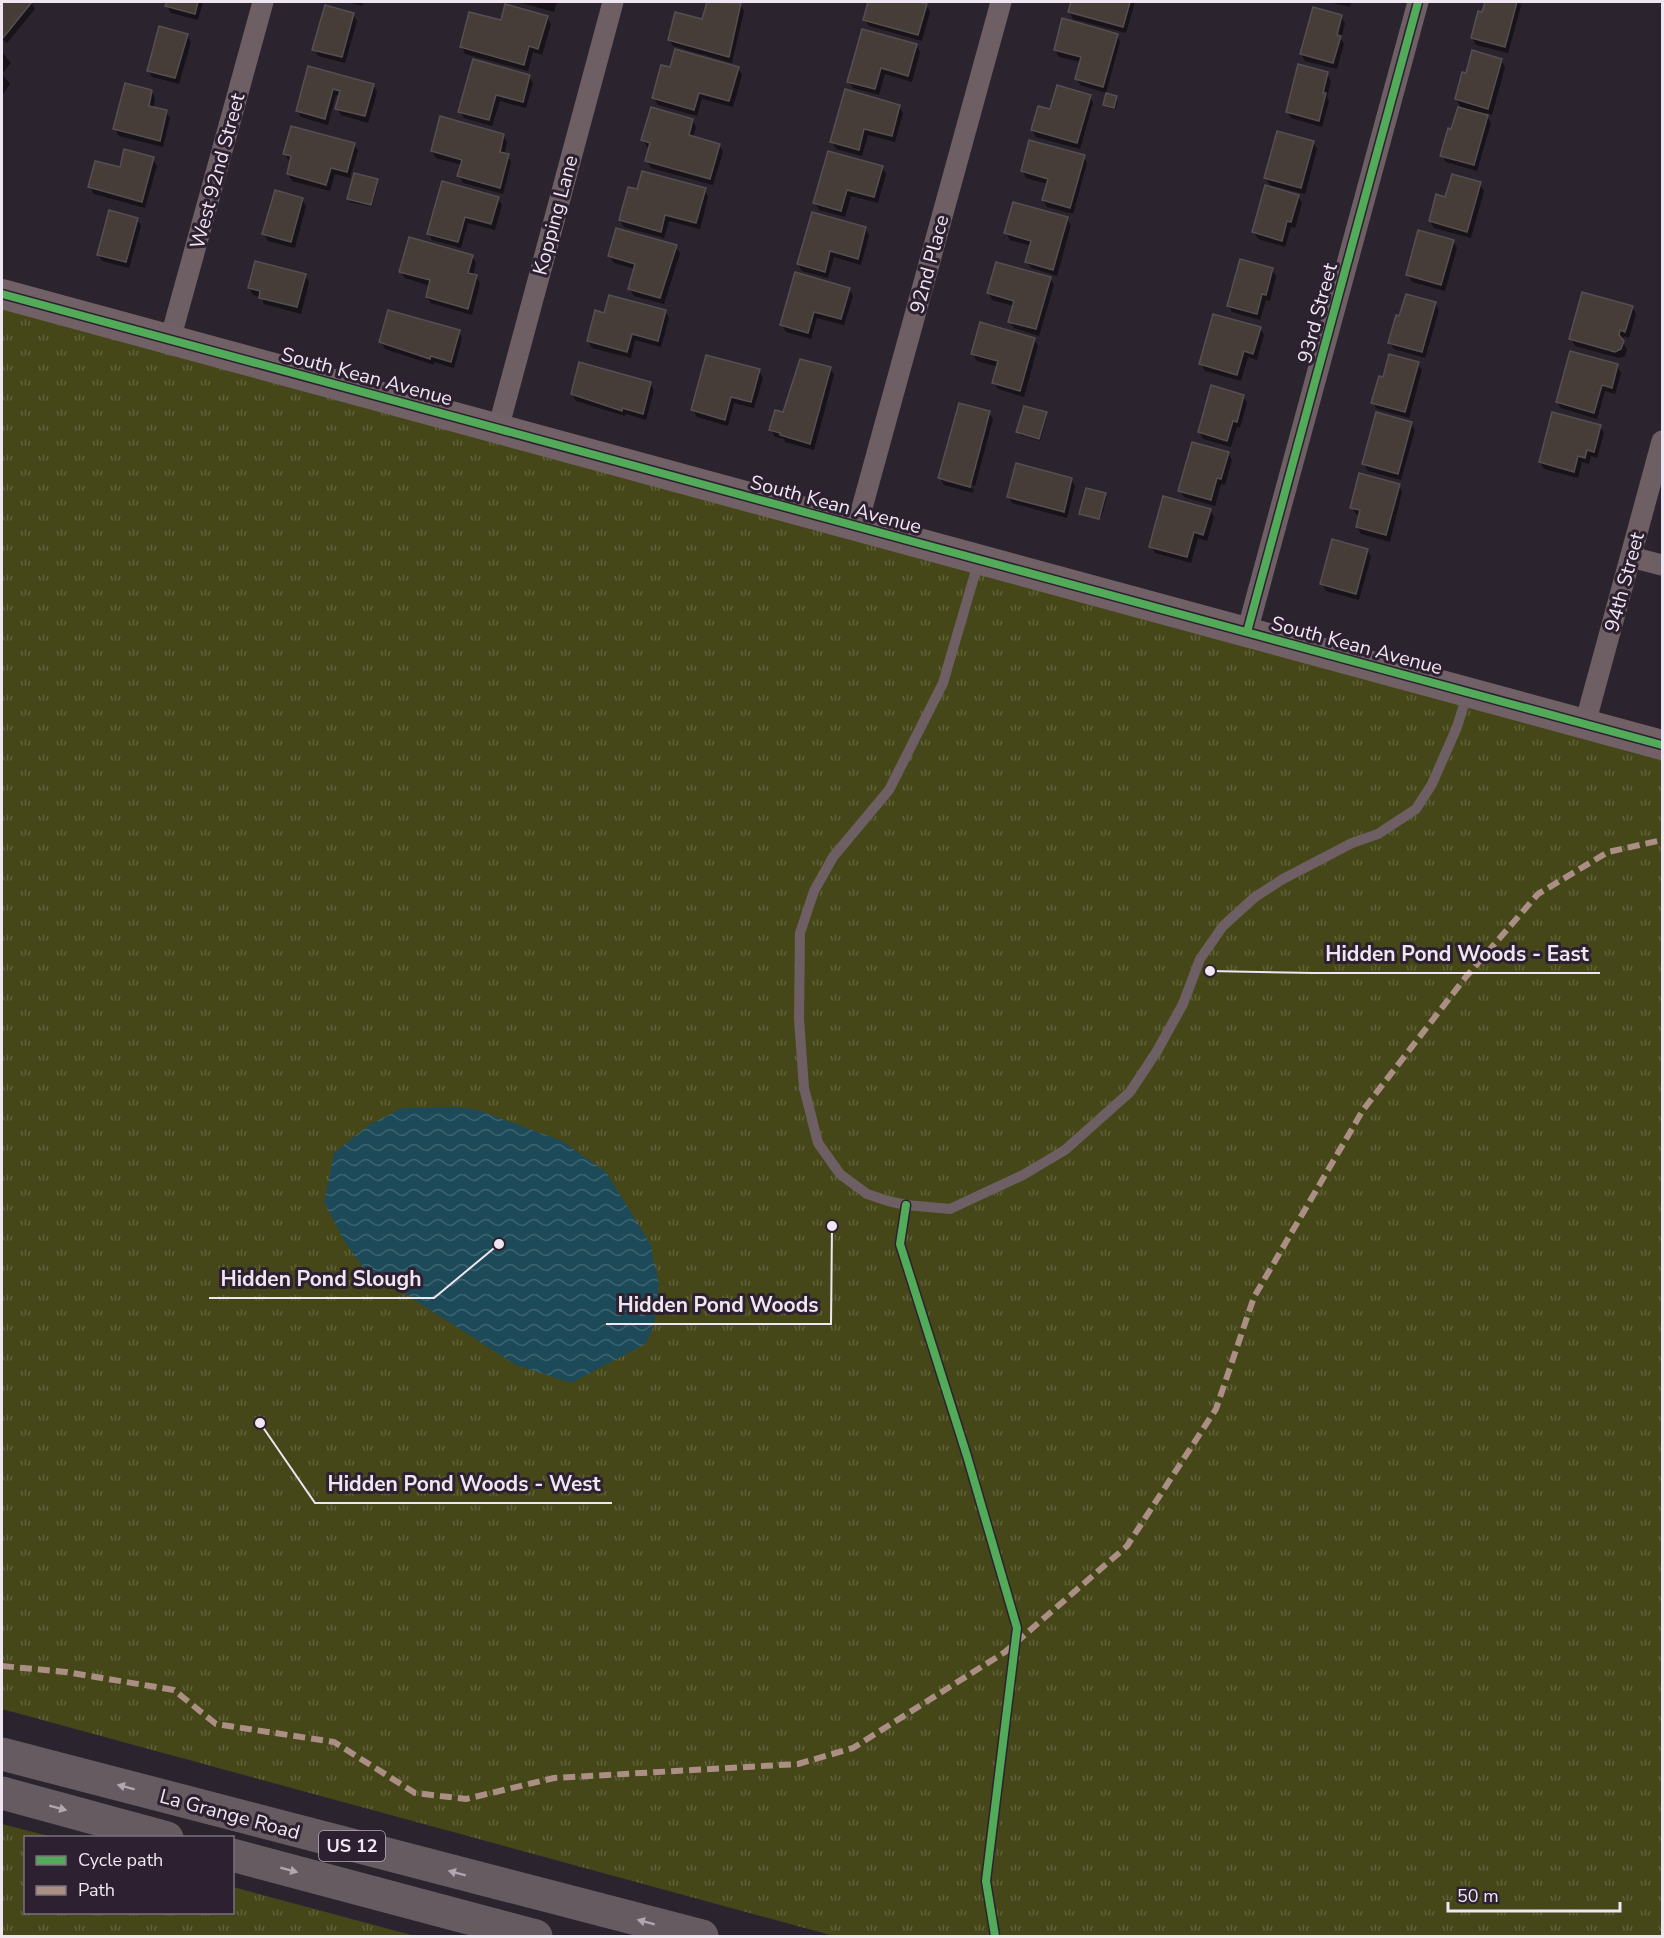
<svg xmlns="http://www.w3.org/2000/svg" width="1664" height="1938" font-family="'Nunito Sans',sans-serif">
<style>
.park{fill:url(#park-tufts)}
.water{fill:url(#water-waves)}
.shadow{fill:#0007}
.building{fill:#463d38;stroke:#554f51;stroke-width:1.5}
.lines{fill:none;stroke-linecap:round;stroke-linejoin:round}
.lane{stroke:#6d5f63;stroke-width:10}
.street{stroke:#6d5f63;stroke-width:21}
.secondary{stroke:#716065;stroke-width:30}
.highway{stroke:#665b61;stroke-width:33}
.quiet{stroke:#ac8f84;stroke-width:6;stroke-dasharray:12 6;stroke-linecap:butt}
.cycleway-casing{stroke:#2d2131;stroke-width:11}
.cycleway{stroke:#51ab58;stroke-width:8}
.oneway{fill:#b1a7b0}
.labels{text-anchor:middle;stroke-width:6;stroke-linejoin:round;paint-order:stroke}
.shield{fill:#2d2131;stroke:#b5abb7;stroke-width:1.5}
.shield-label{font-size:18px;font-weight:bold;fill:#efe6f1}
.street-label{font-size:20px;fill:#efe6f1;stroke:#2d2131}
.leader{fill:none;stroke:#efe6f1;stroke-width:2}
.callout-dot{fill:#efe6f1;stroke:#2d2131;stroke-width:2}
.callout-label{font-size:21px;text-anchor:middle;font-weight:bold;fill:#efe6f1;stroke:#2d2131;stroke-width:6;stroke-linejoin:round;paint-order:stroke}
</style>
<defs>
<pattern id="park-tufts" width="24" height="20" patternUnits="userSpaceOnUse" patternTransform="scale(1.5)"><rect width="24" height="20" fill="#464719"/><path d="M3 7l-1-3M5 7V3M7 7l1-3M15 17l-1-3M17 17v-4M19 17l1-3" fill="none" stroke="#61623b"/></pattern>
<pattern id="water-waves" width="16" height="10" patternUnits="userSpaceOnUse" patternTransform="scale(1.5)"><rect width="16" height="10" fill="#1c4a58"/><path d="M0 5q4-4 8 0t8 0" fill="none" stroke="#3d6470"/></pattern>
</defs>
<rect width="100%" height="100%" fill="#2b242e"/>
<g class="park">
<path d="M2,296L1662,743V1936H834L2,1709Z"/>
<path d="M2,1824L52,1837L26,1838V1912H232L233,1887L415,1936H2Z"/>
</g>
<path class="water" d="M455,1107L478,1110L562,1141L606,1172L652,1247C651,1259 657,1268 658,1279C660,1295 655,1331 645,1344L571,1383L516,1365L362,1266L345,1242L324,1202L334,1153L369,1125L402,1108Z"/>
<g class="shadow">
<path d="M2,2H31L35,9L7,43L2,39Z"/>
<path d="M168,2H203L198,20L171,13L167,6Z"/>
<path d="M348,2H363L362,6Z"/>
<path d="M518,2H557L554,12Z"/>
<path d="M709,2H731L740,4L744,11L732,63L673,46L669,40L703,21Z"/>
<path d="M870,2H913L926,5L930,12L922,41L869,26L865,20Z"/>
<path d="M1072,2H1135L1126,33L1073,19L1069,12Z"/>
<path d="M1328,2H1351L1350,7Z"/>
<path d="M1487,2H1519L1521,6L1508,53L1476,45L1472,38Z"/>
<path d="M353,14L357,21L345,63L318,56L314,49Z"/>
<path d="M547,17L551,24L542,55L533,52L528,71L465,54L462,47L502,22Z"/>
<path d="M1341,17L1345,23L1341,39L1344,44L1337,69L1305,61L1301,54Z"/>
<path d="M187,35L191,42L179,84L152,77L148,70Z"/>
<path d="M1117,35L1120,42L1106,93L1080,85L1077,78L1081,62L1059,57L1055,50Z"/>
<path d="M916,45L920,52L912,82L885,74L879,95L853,88L849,81Z"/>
<path d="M2,52L11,63L2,74L10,84L2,96Z"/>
<path d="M1501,60L1505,67L1492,115L1485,113L1491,123L1477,171L1446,162L1442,155L1462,109L1456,99L1467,75Z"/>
<path d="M309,68L373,85L377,92L368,123L341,115L337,108L340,96L336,95L328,125L301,117L297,110Z"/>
<path d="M738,68L742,75L733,107L702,99L697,116L658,105L654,98L671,69Z"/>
<path d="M1327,74L1331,81L1327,97L1329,101L1322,127L1291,118L1287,111Z"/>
<path d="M529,76L533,83L526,108L500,101L492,126L464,118L460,111Z"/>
<path d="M151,91L155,98L153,109L166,112L170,118L163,147L119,136L115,129Z"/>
<path d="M1090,96L1093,103L1080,149L1036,137L1032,130L1051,111Z"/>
<path d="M1116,98L1118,101L1115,110L1106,107L1104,104Z"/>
<path d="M899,106L903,113L895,142L868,135L862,156L836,149L832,142Z"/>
<path d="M692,120L696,127L693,138L719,145L723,152L713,185L651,168L647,161L651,148L647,147L643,140Z"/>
<path d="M503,135L507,142L504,155L508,156L511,162L503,194L463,183L459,176L462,165L436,158L432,151Z"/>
<path d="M1313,142L1317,149L1305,194L1270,185L1266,178Z"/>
<path d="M354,145L358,151L350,178L335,174L330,191L292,181L288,174L292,161H289L285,154Z"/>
<path d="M1084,156L1087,163L1073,214L1047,207L1043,200L1048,184L1026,178L1023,171Z"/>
<path d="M153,159L157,166L145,208L94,194L90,187L121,169Z"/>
<path d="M882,167L886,174L878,203L851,196L845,217L819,210L815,203Z"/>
<path d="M377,181L378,184L372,207L350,202L348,199Z"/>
<path d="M1480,184L1484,191L1471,238L1434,228L1430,221Z"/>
<path d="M705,190L708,197L700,229L669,221L664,238L624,227L620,220L638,191Z"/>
<path d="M1298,196L1302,203L1295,228L1291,227L1285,247L1258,239L1254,232Z"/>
<path d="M498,198L502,205L495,230L468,223L461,248L432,240L429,234Z"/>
<path d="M302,199L306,206L295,248L268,241L264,234Z"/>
<path d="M1067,218L1071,225L1057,276L1031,268L1027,262L1032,246L1010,240L1006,233Z"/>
<path d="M137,219L141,226L129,268L102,261L98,254Z"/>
<path d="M865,228L869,235L861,265L834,257L828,278L802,271L798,264Z"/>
<path d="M1453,241L1457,248L1445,291L1412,282L1408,275Z"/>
<path d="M676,247L680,253L664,304L634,296L630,289L635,269L614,263L610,256Z"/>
<path d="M472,256L476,263L473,276L476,277L480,283L472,315L431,303L427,297L430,286L405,278L401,272Z"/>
<path d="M1272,269L1276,276L1270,301L1266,300L1260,320L1232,312L1229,306Z"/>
<path d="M305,275L309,282L301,314L264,304L261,297L253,295L249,288Z"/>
<path d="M1050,278L1054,285L1039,336L1014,328L1010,322L1014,306L992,300L989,293Z"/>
<path d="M849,289L853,296L844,325L817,318L811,339L786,332L782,325Z"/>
<path d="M1435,303L1439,310L1425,358L1394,349L1390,343Z"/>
<path d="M1632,307L1636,314L1629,338L1624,336L1622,341L1627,349L1625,356L1619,358L1575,346L1571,339Z"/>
<path d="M665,311L669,318L661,347L635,340L631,358L592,348L588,341L605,315Z"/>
<path d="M1260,328L1264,335L1257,360L1248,357L1241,381L1205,371L1201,364Z"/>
<path d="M459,332L462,338L454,368L434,362V365L385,349L381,342Z"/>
<path d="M1034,339L1038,346L1024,397L998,389L994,383L998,367L977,361L973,354Z"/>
<path d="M1418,364L1422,370L1409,418L1377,409L1373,403L1384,378Z"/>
<path d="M1617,366L1621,373L1615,394L1605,391L1597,419L1561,408L1557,402Z"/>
<path d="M830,368L834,375L814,450L785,442L784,439L775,437L771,430L784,414Z"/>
<path d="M759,371L763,378L754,408L734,403L728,426L697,417L693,410Z"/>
<path d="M650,383L654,390L646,420L626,414L625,416L576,401L572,394Z"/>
<path d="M1243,396L1247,403L1240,428L1237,427L1231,447L1203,439L1199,432Z"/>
<path d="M989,413L993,419L975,486L943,478V481L974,489L973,493L944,485L940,478Z"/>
<path d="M1046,414L1047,417L1040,441L1020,435L1018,432Z"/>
<path d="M1411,423L1415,430L1401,480L1368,471L1364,464Z"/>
<path d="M1600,426L1604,433L1597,458L1591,456L1589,464L1582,462L1578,478L1544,469L1540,462Z"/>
<path d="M1228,453L1232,460L1225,485L1221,484L1215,506L1184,497L1180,490Z"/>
<path d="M1071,479L1075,486L1067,518L1012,503L1009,497Z"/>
<path d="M1399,486L1402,492L1390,542L1361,534L1357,527L1360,515L1356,514L1352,507Z"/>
<path d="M1105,494L1107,497L1101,518L1081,513Z"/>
<path d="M1210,510L1214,517L1207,541L1198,538L1191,563L1155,553L1151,546Z"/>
<path d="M1367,550L1371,557L1359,600L1326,591L1322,584Z"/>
</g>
<g class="building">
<path d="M2,2H32L3,38L2,37Z"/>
<path d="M167,2H198L195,14L165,6Z"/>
<path d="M707,2L741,3L729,57L668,40L675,12L702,19Z"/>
<path d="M868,2H919L927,4L918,35L863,20Z"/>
<path d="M1071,2H1130L1123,27L1068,12Z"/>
<path d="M1485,2H1517L1505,47L1471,38L1478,11L1482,12Z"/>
<path d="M505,4L548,16L538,49L529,46L524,65L460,47L469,12L501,20Z"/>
<path d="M325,5L354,13L342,57L312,50Z"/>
<path d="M1313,7L1342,15L1337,35L1341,36L1333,63L1300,54Z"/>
<path d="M1062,18L1118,34L1103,87L1075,79L1081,57L1054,50Z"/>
<path d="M159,26L188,34L175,78L147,71Z"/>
<path d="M862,29L917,44L908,76L881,68L875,89L847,82Z"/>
<path d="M675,49L739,67L729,101L699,93L694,110L652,98L661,65L670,67Z"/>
<path d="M1472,50L1502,59L1488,109L1455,99L1462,72L1466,73Z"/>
<path d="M473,59L530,75L523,102L496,95L489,120L458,112Z"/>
<path d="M1298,64L1328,72L1323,93H1326L1319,121L1286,112Z"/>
<path d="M308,66L374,84L365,116L335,109L340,91L333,89L325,119L296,111Z"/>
<path d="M125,83L152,90L149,106L167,110L160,141L113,129Z"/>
<path d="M1057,85L1091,95L1077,143L1031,130L1038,106L1050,109Z"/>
<path d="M845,89L900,105L892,136L864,129L859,150L830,142Z"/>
<path d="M1106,93L1117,96L1114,108L1103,105Z"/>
<path d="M651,107L693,119L689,135L720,144L710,179L645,161L650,143L641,140Z"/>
<path d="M1458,107L1488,115L1474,165L1440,156L1448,128L1451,129Z"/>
<path d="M440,116L504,134L500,152L509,154L500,188L457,176L462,160L431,151Z"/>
<path d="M291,126L355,143L347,172L331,168L326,185L287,174L291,156L283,154Z"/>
<path d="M1277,131L1314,141L1301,188L1264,178Z"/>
<path d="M1029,140L1085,155L1070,208L1042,200L1048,179L1021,171Z"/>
<path d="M124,149L154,157L142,202L88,187L95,161L120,167Z"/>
<path d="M828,151L883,166L874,197L847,190L841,211L813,203Z"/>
<path d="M642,171L706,188L696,223L665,215L661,232L619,220L628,187L637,189Z"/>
<path d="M354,173L378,179L371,205L347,199Z"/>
<path d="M1452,174L1481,182L1467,232L1429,221L1436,194L1445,197Z"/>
<path d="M442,181L499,197L491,224L465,217L458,242L427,234Z"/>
<path d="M1265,185L1299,195L1291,222L1287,221L1282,241L1252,232Z"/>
<path d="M275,190L303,198L291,242L262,234Z"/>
<path d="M1013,202L1068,217L1053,270L1025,262L1031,241L1004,233Z"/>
<path d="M109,210L138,218L126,262L97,255Z"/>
<path d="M812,212L866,227L858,259L830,251L825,272L797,264Z"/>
<path d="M616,228L677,245L660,298L628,289L635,264L608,256Z"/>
<path d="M1418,230L1454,240L1441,285L1406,275Z"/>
<path d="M409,237L473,255L468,273L477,275L468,309L426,297L430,280L399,272Z"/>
<path d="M1240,259L1273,268L1266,295L1262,294L1257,314L1227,306Z"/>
<path d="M255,261L306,274L297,307L259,298L260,291L248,288Z"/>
<path d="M996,262L1051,277L1036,329L1008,322L1014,301L987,293Z"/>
<path d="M795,272L850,288L841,319L814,312L808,333L780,325Z"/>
<path d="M1582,292L1633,306L1625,332L1620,330L1619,335L1624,341L1621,349L1615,352L1569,339Z"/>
<path d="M1406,294L1436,302L1422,352L1388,343L1396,315L1399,316Z"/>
<path d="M609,295L666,310L658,341L632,334L627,352L587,341L595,310L604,313Z"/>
<path d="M388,310L460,330L451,362L431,356L430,359L379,342Z"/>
<path d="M1213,314L1261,327L1253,354L1244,351L1237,375L1199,364Z"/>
<path d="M980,322L1035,338L1020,391L992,383L998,361L971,354Z"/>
<path d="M1570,351L1618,364L1612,388L1602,385L1594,413L1556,402Z"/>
<path d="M1389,354L1419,362L1405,412L1371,403L1379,376L1383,377Z"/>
<path d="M706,355L760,369L751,402L731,397L725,420L691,410Z"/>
<path d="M800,359L831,367L810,444L780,435V433L769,430L775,410L783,412Z"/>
<path d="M579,362L651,382L643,414L622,408V411L571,394Z"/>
<path d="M1211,385L1244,395L1237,422L1233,421L1227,441L1198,432Z"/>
<path d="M959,403L990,411L970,487L938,478Z"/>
<path d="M1024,406L1047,412L1039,439L1016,432Z"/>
<path d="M1376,412L1412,422L1398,474L1362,464Z"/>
<path d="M1552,412L1601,425L1594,452L1587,450L1585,458L1578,456L1574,472L1539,462Z"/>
<path d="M1192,442L1229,452L1221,479L1217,478L1211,500L1178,491Z"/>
<path d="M1016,463L1072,478L1064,512L1007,497Z"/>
<path d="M1359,473L1400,484L1386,535L1356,527L1360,510L1350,508Z"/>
<path d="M1086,488L1106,493L1099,519L1079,514Z"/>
<path d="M1163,496L1211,509L1203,535L1194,532L1187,557L1149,547Z"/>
<path d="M1332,539L1368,549L1356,594L1320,584Z"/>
</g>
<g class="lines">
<path class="lane" d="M979,560L943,683L889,790L833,857L814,891L800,933L799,1019L804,1088L818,1143L840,1174L867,1194L888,1201L906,1205L950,1209L1023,1175L1065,1150L1130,1092L1157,1051L1183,1004L1200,959L1223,926L1255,897L1283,879L1352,843L1378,834L1416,809L1432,784L1457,727L1467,695"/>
<g class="street">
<path d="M170,340L263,2"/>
<path d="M498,429L613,2"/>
<path d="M857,526L1001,2"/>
<path d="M1631,557L1662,565"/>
<path d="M1247,632L1418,2"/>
<path d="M1585,724L1662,441"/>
</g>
<path class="secondary" d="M2,294L1662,745"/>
<g class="highway">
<path d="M2,1754L702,1936"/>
<path d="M2,1793L167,1838"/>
<path d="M232,1855L536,1936"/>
</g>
<path class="quiet" d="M2,1666L66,1672L174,1690L216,1724L334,1742L415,1793L466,1799L554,1778L798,1764L853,1748L1005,1652L1127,1546L1216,1409L1254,1297L1363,1110L1465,978L1538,894L1608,852L1662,840"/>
<g class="cycleway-casing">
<g id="cycleway">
<path d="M2,294L1662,745"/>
<path d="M1247,632L1418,2"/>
<path d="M906,1205L900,1244L967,1456L1017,1628L986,1881L995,1936"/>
</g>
</g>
<use href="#cycleway" class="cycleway"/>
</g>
<defs><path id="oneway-solid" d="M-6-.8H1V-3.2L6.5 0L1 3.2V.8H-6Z" transform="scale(1.5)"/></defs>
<g class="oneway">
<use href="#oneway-solid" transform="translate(126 1787) rotate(-165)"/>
<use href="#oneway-solid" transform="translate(58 1808) rotate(15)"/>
<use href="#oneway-solid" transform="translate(289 1870) rotate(15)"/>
<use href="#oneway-solid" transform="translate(457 1873) rotate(-165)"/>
<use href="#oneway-solid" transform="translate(646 1922) rotate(-165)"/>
</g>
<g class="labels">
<rect class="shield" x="319" y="1831" width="66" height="30" rx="4.5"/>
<g class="shield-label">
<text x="352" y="1852">US 12</text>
</g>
<g class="street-label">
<text transform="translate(217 171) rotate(-75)" y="7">West 92nd Street</text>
<text transform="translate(555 215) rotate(-75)" y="7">Kopping Lane</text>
<text transform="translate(929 264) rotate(-75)" y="7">92nd Place</text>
<text transform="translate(1317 313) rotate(-75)" y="7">93rd Street</text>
<text transform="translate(367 376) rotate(15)" y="7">South Kean Avenue</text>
<text transform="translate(836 504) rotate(15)" y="7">South Kean Avenue</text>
<text transform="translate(1624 582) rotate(-75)" y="7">94th Street</text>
<text transform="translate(1357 645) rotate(15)" y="7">South Kean Avenue</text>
<text transform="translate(230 1814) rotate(15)" y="7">La Grange Road</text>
</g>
</g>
<path class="leader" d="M1210 971L1313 973H1600M499 1244L434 1298H209M832 1226L831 1324H606M260 1423L315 1503H612"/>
<g class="callout-dot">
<circle cx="1210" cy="971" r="6"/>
<circle cx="499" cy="1244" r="6"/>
<circle cx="832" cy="1226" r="6"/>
<circle cx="260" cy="1423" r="6"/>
</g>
<g class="callout-label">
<text x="1457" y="961">Hidden Pond Woods - East</text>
<text x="321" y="1286">Hidden Pond Slough</text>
<text x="718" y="1312">Hidden Pond Woods</text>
<text x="464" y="1491">Hidden Pond Woods - West</text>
</g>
<rect width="1664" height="1938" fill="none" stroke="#efe6f1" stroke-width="6"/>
<rect x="24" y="1836" width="210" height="78" fill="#2d2131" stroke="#7b707e" stroke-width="1.5"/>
<rect x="36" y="1856" width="30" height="9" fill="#51ab58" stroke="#7b707e" stroke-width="1.5"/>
<text x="78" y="1866" font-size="18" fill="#efe6f1">Cycle path</text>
<rect x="36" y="1886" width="30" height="9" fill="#ac8f84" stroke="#7b707e" stroke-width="1.5"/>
<text x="78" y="1896" font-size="18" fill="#efe6f1">Path</text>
<path d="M1448 1902v9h172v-9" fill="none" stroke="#efe6f1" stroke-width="3"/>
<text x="1457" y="1902" font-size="18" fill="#efe6f1" stroke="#2d2131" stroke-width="4.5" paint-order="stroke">50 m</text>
</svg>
